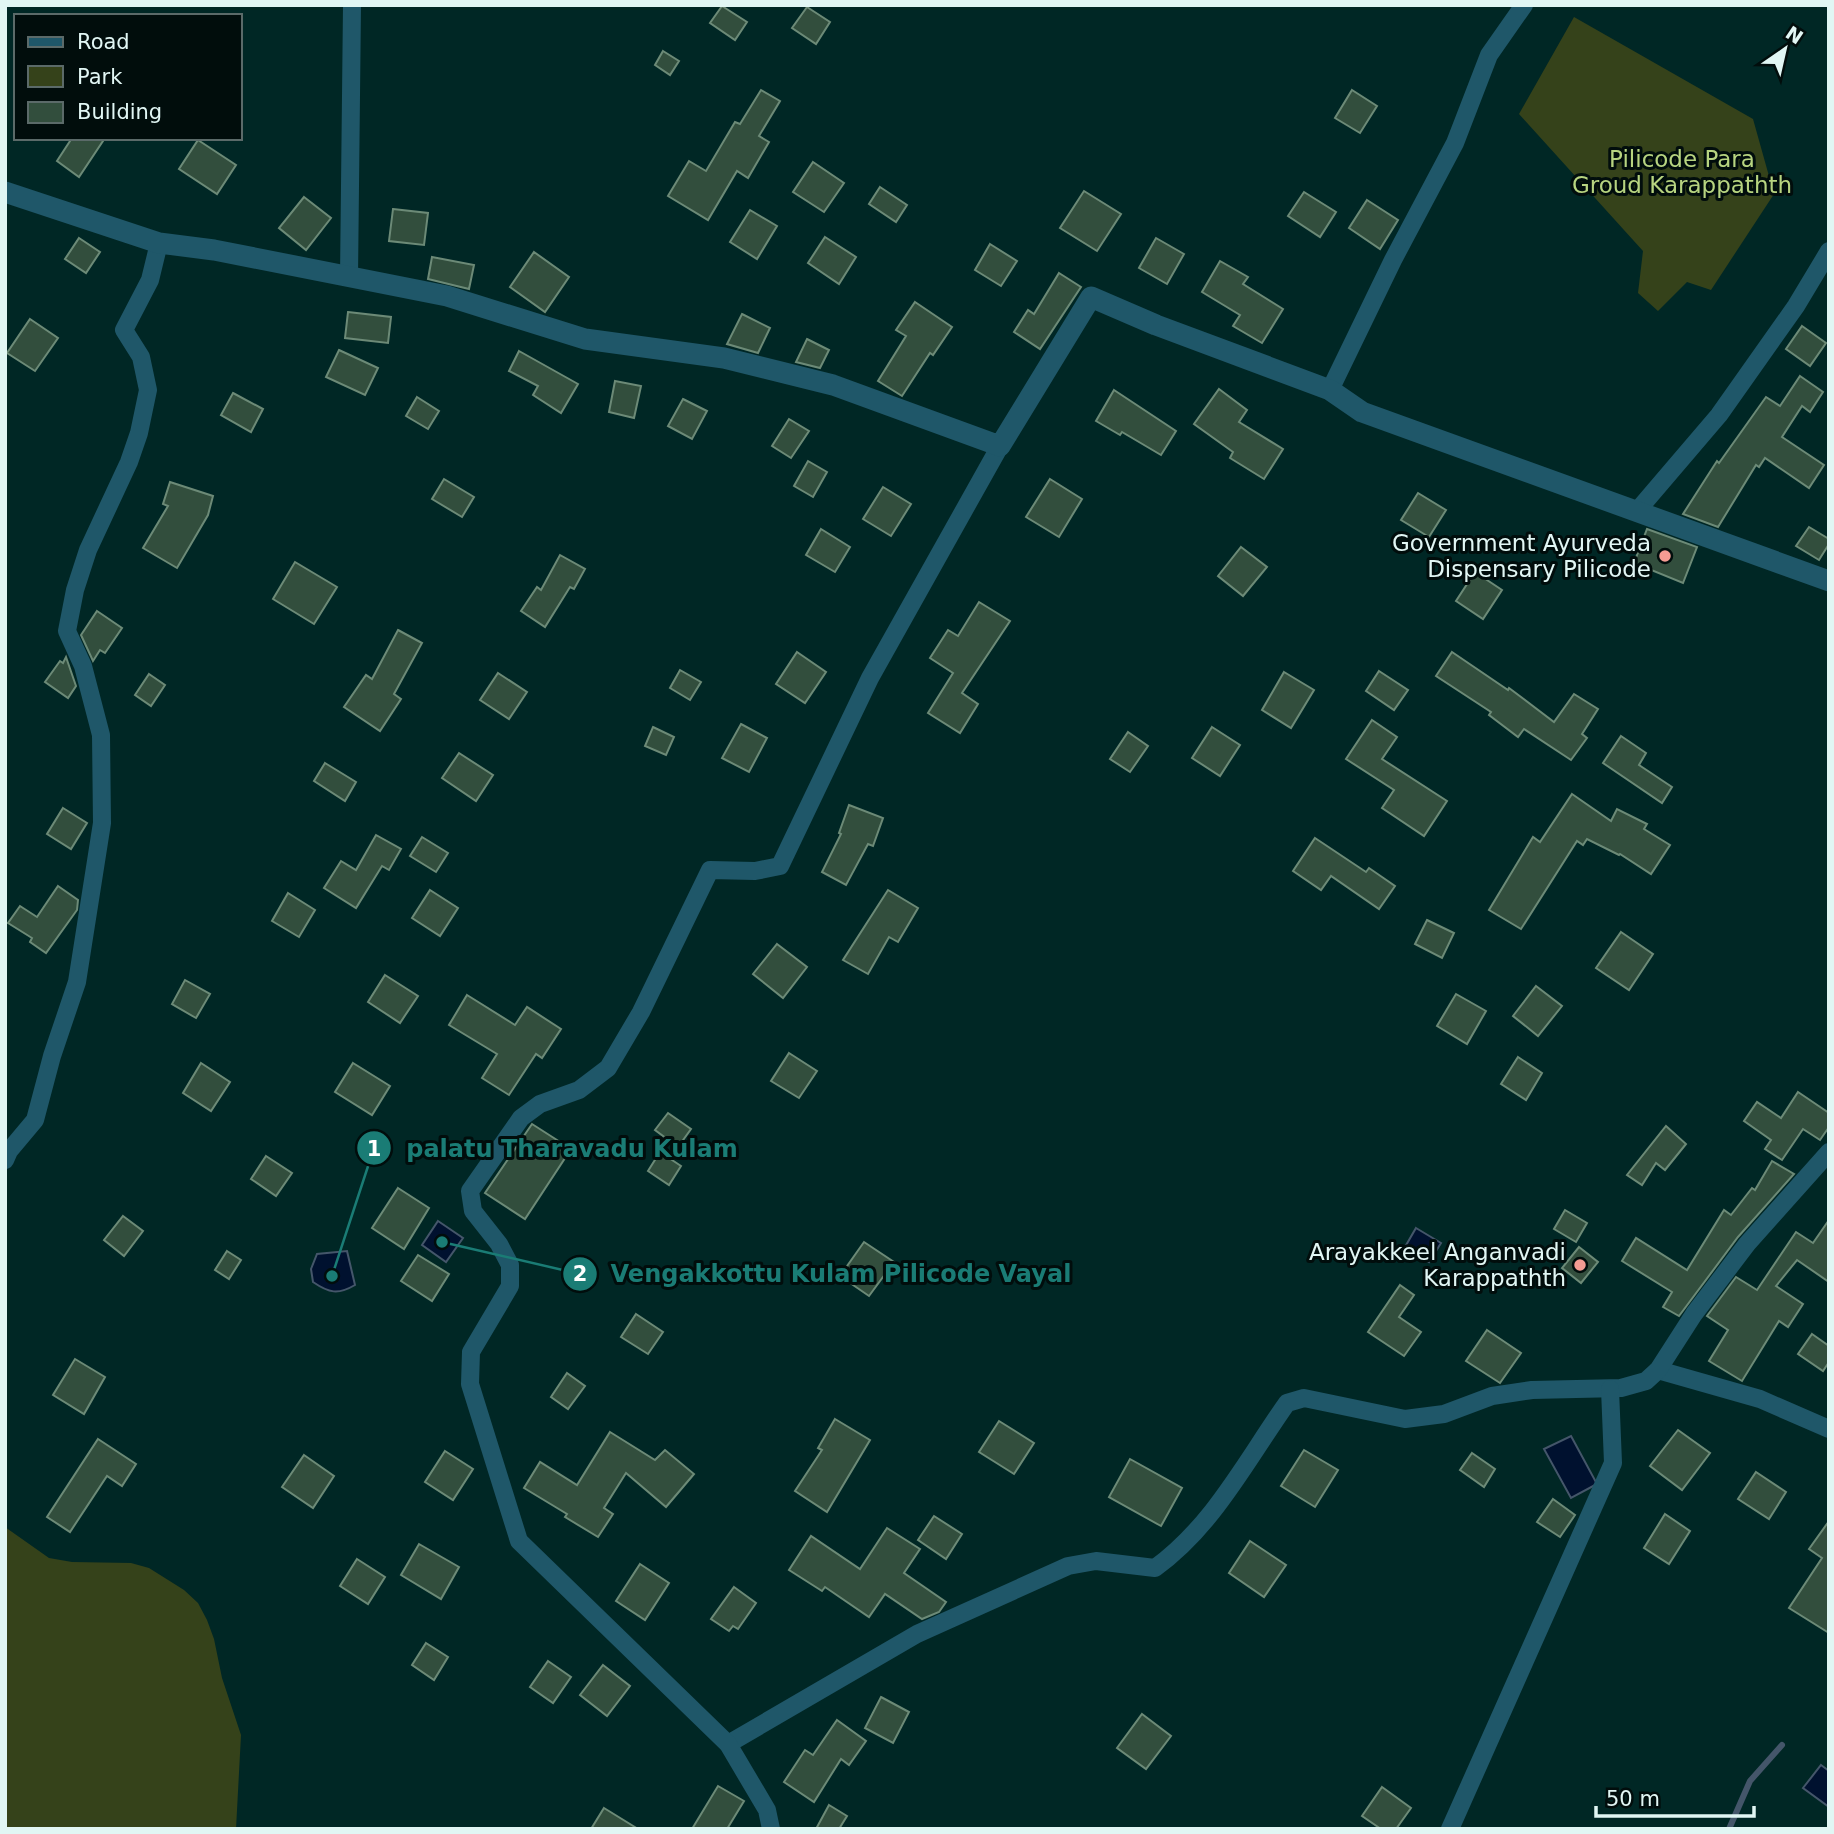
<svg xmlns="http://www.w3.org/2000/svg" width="1834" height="1834" font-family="'DejaVu Sans',sans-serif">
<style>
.green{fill:#35421a}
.water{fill:#00112f;stroke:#44566a;stroke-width:2}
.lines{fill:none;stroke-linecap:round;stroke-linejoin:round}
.stream{stroke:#44566a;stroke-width:6}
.building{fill:#324e3d;stroke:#6c8a77;stroke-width:2}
.minor{stroke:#1f5769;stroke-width:18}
.tertiary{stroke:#1f5769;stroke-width:21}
.poi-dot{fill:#f59c93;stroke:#010d0c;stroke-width:2.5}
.labels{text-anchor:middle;stroke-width:6;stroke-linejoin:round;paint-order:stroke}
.park-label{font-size:23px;fill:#b7d480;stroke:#010d0c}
.poi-label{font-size:23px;fill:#e1f6f4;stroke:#010d0c;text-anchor:end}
.leader{fill:none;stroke:#1a7c75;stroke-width:2.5}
.callout-dot{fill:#1a7c75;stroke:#010d0c;stroke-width:2.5}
.mark-label{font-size:21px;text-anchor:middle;font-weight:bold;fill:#fff}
.callout-label{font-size:24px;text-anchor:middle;font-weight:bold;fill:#1a7c75;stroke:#010d0c;stroke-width:6;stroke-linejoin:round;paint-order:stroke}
</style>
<rect width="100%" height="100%" fill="#002725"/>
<g class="green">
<path d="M1574,17L1753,119L1774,194L1711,290L1687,282L1658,311L1638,293L1643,251L1519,114Z"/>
<path d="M5,1527L49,1558L72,1562L131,1563L149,1568L184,1590L198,1603L207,1620L214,1639L222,1678L241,1735L236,1829H5Z"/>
</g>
<g class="water">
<path d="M438,1221L463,1238L446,1262L422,1245Z"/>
<path d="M1416,1228L1441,1243L1429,1262L1405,1247Z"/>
<path d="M347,1251L355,1285C338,1295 329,1293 313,1282L311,1269L317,1254Z"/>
<path d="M1571,1436L1597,1484L1571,1498L1544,1449Z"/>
<path d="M1821,1765L1829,1771V1807L1803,1788Z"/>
</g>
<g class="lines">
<path class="stream" d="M1729,1829L1750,1781L1782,1745"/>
</g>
<g class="building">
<path d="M722,6L747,22L735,40L710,23Z"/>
<path d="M807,7L830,22L816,44L792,28Z"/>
<path d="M663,51L679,61L670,75L655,65Z"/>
<path d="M761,90L780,101L759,136L769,142L748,178L737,171L708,220L668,196L689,161L706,171L735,122L740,124Z"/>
<path d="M1352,90L1377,106L1360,133L1335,118Z"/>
<path d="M72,138H105L79,177L57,161Z"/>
<path d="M198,140L236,165L217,194L179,169Z"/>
<path d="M813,162L844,183L824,212L793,192Z"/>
<path d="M880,187L907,205L896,222L869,204Z"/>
<path d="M1084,191L1121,214L1097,251L1060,228Z"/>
<path d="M1304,192L1336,212L1320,237L1288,216Z"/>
<path d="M304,197L331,218L306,250L279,228Z"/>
<path d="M1367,200L1398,220L1380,249L1349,228Z"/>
<path d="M393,209L428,213L424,245L389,241Z"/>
<path d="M750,210L777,226L757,259L730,242Z"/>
<path d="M825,237L856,257L839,284L808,263Z"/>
<path d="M79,238L100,252L86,273L65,259Z"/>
<path d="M1156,238L1184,254L1167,284L1139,268Z"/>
<path d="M990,244L1017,261L1001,286L975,270Z"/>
<path d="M534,252L569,277L545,312L510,287Z"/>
<path d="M432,257L474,265L469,289L428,279Z"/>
<path d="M1220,261L1248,277L1243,284L1283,309L1262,343L1233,326L1240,315L1202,292Z"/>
<path d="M1059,273L1081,287L1040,349L1014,332L1028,310L1034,314Z"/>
<path d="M915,302L952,327L933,355L930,353L902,396L878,381L906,336L896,330Z"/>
<path d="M348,312L391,317L388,343L345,338Z"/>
<path d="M742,314L770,328L758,353L727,344Z"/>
<path d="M30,319L58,338L35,371L7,353Z"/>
<path d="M1802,326L1826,343L1810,366L1786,349Z"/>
<path d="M807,339L829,350L820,368L796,362Z"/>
<path d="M339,350L378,368L365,395L326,377Z"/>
<path d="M519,351L578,384L561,413L533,395L538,386L509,371Z"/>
<path d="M1800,376L1823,392L1810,412L1802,406L1782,437L1824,465L1809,488L1765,458L1759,467L1756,465L1718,527L1683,514L1717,461L1719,463L1766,397L1780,406Z"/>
<path d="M615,381L641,386L634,418L609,412Z"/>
<path d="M1219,389L1247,410L1239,422L1283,449L1264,479L1230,458L1233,452L1194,424Z"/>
<path d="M1114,390L1176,431L1161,455L1122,432L1120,435L1096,421Z"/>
<path d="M233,393L263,409L251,432L221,415Z"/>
<path d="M417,397L439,411L428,429L406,416Z"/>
<path d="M683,399L707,411L692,439L668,426Z"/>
<path d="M789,419L809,431L791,458L772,446Z"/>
<path d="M808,461L827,472L813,497L794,486Z"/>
<path d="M444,479L474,497L462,517L432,499Z"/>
<path d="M1050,479L1082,499L1059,537L1026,517Z"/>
<path d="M170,482L213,496L208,515L177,568L143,548L168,506L163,504Z"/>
<path d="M883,487L911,504L891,536L863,519Z"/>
<path d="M1418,493L1446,510L1429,537L1401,520Z"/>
<path d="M1809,527L1829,539V544L1819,560L1796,546Z"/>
<path d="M821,529L850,547L835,572L806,555Z"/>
<path d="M1647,529L1697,547L1683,583L1634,563Z"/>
<path d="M1241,547L1267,567L1243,596L1218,576Z"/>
<path d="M560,555L585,569L574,589L570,587L545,627L521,611L537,587L541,590Z"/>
<path d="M295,562L337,587L314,624L273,599Z"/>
<path d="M1475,572L1502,590L1483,619L1456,601Z"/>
<path d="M979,602L1010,621L962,693L978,704L960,733L928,713L953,673L930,658L948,630L958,636Z"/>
<path d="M97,611L122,628L105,653L100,650L93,661L81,635Z"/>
<path d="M398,630L422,643L394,694L401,699L380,731L344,707L366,675L372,679Z"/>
<path d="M797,652L826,672L805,703L776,684Z"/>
<path d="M1452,652L1508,690L1509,688L1554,722L1574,694L1598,709L1582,734L1587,738L1571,760L1524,729L1518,737L1489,715L1491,712L1436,676Z"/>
<path d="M66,657L76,686L68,698L45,682L60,661L63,663Z"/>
<path d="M680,670L701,682L690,700L670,688Z"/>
<path d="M1379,671L1408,690L1394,710L1366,691Z"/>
<path d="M1284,672L1314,690L1291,728L1262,710Z"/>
<path d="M498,673L527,692L509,719L480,700Z"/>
<path d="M149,674L165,685L151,706L135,695Z"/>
<path d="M1372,720L1397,737L1382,759L1447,801L1424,836L1382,808L1394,790L1346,759Z"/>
<path d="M741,724L767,738L749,772L722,758Z"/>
<path d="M653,727L674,737L666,755L645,746Z"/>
<path d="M1212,727L1240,745L1220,776L1192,758Z"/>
<path d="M1128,732L1148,746L1130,772L1110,759Z"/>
<path d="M1621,736L1646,753L1639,765L1672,787L1662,803L1603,763Z"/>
<path d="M459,753L493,775L476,801L442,778Z"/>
<path d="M325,763L356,782L345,801L314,781Z"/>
<path d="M1572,794L1611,821L1617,809L1647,824L1644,829L1670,845L1651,874L1620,854L1619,855L1587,839L1583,845L1577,841L1521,929L1489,910L1533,837L1540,842Z"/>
<path d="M849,805L883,818L873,846L868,844L846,885L822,872L841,834L839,833Z"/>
<path d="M63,808L87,823L71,849L47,834Z"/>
<path d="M376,835L401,849L389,870L382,866L356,908L324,888L341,861L356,870Z"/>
<path d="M422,837L448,853L436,872L410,856Z"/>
<path d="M1315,838L1366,872L1369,868L1395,886L1379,909L1331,876L1321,890L1293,871Z"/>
<path d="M58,886L78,900L77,910L46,953L30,942L32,938L8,923L20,906L37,917Z"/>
<path d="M430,890L458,908L440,936L412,918Z"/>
<path d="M888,890L918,908L898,942L889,937L868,974L843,960Z"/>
<path d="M288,893L315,910L299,937L272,921Z"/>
<path d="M1427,920L1454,933L1442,958L1415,944Z"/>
<path d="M1621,932L1653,954L1629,990L1596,968Z"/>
<path d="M777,944L807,967L783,998L753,974Z"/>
<path d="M385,975L418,996L400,1023L368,1002Z"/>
<path d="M185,980L210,994L196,1018L172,1004Z"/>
<path d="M1536,986L1562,1006L1538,1036L1513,1016Z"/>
<path d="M1456,994L1486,1011L1467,1044L1437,1026Z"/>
<path d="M467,995L515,1025L527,1007L561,1029L542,1058L536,1054L509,1095L482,1078L497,1054L449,1025Z"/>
<path d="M789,1053L817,1071L799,1098L771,1081Z"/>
<path d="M1518,1057L1542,1073L1526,1100L1501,1084Z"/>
<path d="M201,1063L230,1082L211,1111L183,1093Z"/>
<path d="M353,1063L390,1086L372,1115L335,1092Z"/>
<path d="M1798,1092L1829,1113V1127L1820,1140L1803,1129L1782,1160L1765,1149L1771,1140L1744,1121L1757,1102L1781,1118Z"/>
<path d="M668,1113L691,1129L678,1147L655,1130Z"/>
<path d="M532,1124L571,1149L525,1219L485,1193Z"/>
<path d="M1666,1126L1686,1144L1665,1170L1656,1163L1642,1185L1627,1175Z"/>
<path d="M660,1152L681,1166L669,1185L648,1171Z"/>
<path d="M266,1156L292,1173L276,1196L251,1179Z"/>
<path d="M1772,1161L1794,1174L1738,1237L1679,1316L1663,1307L1672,1292L1622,1261L1636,1238L1687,1270L1724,1210L1731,1215L1752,1188L1755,1190Z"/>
<path d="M398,1188L429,1208L404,1249L372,1228Z"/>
<path d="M1565,1210L1587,1223L1576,1242L1554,1229Z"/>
<path d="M123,1216L143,1231L124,1256L104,1240Z"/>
<path d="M1829,1220V1282L1797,1260L1776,1286L1803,1304L1788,1327L1779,1321L1742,1381L1709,1361L1728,1330L1707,1316L1736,1277L1757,1290L1796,1232L1813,1243Z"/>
<path d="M864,1242L894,1262L869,1296L840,1276Z"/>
<path d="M1579,1247L1598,1262L1581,1283L1562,1268Z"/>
<path d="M227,1251L241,1260L229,1279L215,1270Z"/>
<path d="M418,1255L449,1274L432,1301L401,1281Z"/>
<path d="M1400,1285L1414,1295L1399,1317L1421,1332L1404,1356L1368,1332Z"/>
<path d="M636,1314L663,1332L648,1354L621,1337Z"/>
<path d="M1487,1330L1521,1353L1500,1383L1466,1361Z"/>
<path d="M1812,1334L1829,1346V1362L1823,1371L1798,1354Z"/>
<path d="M75,1359L105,1377L84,1414L53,1395Z"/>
<path d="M567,1373L585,1386L568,1409L551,1397Z"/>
<path d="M835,1419L870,1440L827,1512L795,1491L822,1450L818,1448Z"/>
<path d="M999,1421L1034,1443L1014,1474L979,1452Z"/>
<path d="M1678,1430L1710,1453L1682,1490L1650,1466Z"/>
<path d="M610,1432L655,1460L665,1450L694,1474L666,1507L626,1473L604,1508L613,1514L598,1537L565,1517L567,1514L524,1488L540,1462L577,1485Z"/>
<path d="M98,1439L136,1464L122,1486L107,1476L70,1532L47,1517Z"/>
<path d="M1304,1450L1338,1470L1315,1507L1281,1486Z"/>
<path d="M445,1451L473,1469L453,1500L425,1482Z"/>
<path d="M1472,1453L1495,1469L1484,1487L1460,1470Z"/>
<path d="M304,1455L334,1476L313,1508L282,1487Z"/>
<path d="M1130,1459L1182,1488L1161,1526L1109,1497Z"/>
<path d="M1756,1472L1786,1492L1769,1519L1738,1499Z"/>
<path d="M1553,1499L1575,1515L1560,1537L1537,1522Z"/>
<path d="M1665,1514L1690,1531L1669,1564L1644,1548Z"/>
<path d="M934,1516L962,1534L946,1559L918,1540Z"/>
<path d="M1829,1521V1633L1789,1608L1822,1558L1809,1549Z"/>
<path d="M887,1528L920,1549L904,1573L946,1602L939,1612L922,1619L885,1594L869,1617L825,1587L822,1591L789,1570L811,1536L860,1569Z"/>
<path d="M1250,1541L1286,1565L1264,1597L1229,1573Z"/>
<path d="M419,1544L459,1567L441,1599L401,1575Z"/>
<path d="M357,1559L385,1577L368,1604L340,1586Z"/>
<path d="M640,1564L669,1583L645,1620L616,1601Z"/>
<path d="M734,1587L756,1603L738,1629L733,1626L729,1631L711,1619Z"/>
<path d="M426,1643L448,1657L434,1680L412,1665Z"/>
<path d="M548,1661L571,1677L553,1703L530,1687Z"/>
<path d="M603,1665L630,1686L607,1716L580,1695Z"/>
<path d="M881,1697L909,1712L893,1743L865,1728Z"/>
<path d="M1142,1714L1171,1736L1146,1769L1117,1748Z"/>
<path d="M837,1720L866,1741L849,1765L841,1759L814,1802L784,1782L805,1750L813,1755Z"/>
<path d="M718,1786L744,1801L727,1829H692Z"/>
<path d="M1382,1787L1411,1808L1396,1829H1381L1362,1816Z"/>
<path d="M829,1805L847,1816L839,1829H816Z"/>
<path d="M604,1808L638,1829H591Z"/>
</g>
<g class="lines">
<g class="minor">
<path d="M349,277L352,5"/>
<path d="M1330,390L1393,260L1455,143L1489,55L1524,5"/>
<path d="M1637,511L1719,415L1796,306L1829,251"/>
<path d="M5,1160L9,1151L35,1120L52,1056L77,982L102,823L101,735L83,666L67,631L75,590L88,550L129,462L139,433L148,390L141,357L124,330L150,280L159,243"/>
<path d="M1658,1370L1760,1399L1829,1429"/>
<path d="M728,1744L917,1634L1068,1566L1096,1561L1155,1568C1213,1526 1246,1461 1287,1403L1304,1398L1405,1419L1444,1414L1492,1396L1532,1390L1621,1388L1646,1381L1658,1370L1694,1314L1747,1244L1829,1152"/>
<path d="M771,1829L767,1810L728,1744L519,1541L470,1384L471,1352L510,1286V1265L499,1244L473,1211L470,1191L521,1118L540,1104L579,1090L608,1068L641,1012L710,870L755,871L780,866L870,678L1000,446"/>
<path d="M1450,1829L1613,1463L1610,1389"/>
</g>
<path class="tertiary" d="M5,192L159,243L214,250L447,296L585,339L724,358L833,385L1000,446L1091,297L1156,325L1330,390L1362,412L1829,581"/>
</g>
<g class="poi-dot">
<circle cx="1665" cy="556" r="7"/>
<circle cx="1580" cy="1265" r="7"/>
</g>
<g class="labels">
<g class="park-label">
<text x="1682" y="167">Pilicode Para<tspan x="1682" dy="26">Groud Karappathth</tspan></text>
</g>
<g class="poi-label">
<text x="1651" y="551">Government Ayurveda<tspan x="1651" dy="26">Dispensary Pilicode</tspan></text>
<text x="1566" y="1260">Arayakkeel Anganvadi<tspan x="1566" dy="26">Karappathth</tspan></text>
</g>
</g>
<path class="leader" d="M332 1276L374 1148M442 1242L580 1274"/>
<g class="callout-dot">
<circle cx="332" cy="1276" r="7"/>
<circle cx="442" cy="1242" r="7"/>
<circle cx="374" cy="1148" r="18"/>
<circle cx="580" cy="1274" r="18"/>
</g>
<g class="mark-label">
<text x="374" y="1156">1</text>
<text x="580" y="1281">2</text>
</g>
<g class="callout-label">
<text x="572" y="1157">palatu Tharavadu Kulam</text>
<text x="841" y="1282">Vengakkottu Kulam Pilicode Vayal</text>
</g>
<rect width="1834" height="1834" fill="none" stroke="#e1f6f4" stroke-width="14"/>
<rect x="14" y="14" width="228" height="126" fill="#010d0c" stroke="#5b6a69" stroke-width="2"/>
<rect x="28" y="37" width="35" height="10" fill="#1f5769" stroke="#5b6a69" stroke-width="2"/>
<text x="77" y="49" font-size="21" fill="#e1f6f4">Road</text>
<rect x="28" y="66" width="35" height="21" fill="#35421a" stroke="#5b6a69" stroke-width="2"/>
<text x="77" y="84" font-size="21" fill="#e1f6f4">Park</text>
<rect x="28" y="102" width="35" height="21" fill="#324e3d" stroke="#5b6a69" stroke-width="2"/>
<text x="77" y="119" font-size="21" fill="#e1f6f4">Building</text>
<g transform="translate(1785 49) rotate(34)" stroke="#010d0c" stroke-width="5" paint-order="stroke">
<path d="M0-5L12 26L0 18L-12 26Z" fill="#e1f6f4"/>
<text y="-10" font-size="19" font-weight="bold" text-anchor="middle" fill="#e1f6f4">N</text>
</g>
<path d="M1596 1806v10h158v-10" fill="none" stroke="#e1f6f4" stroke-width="3.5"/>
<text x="1606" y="1806" font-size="21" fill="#e1f6f4" stroke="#010d0c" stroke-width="5" paint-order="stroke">50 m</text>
</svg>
